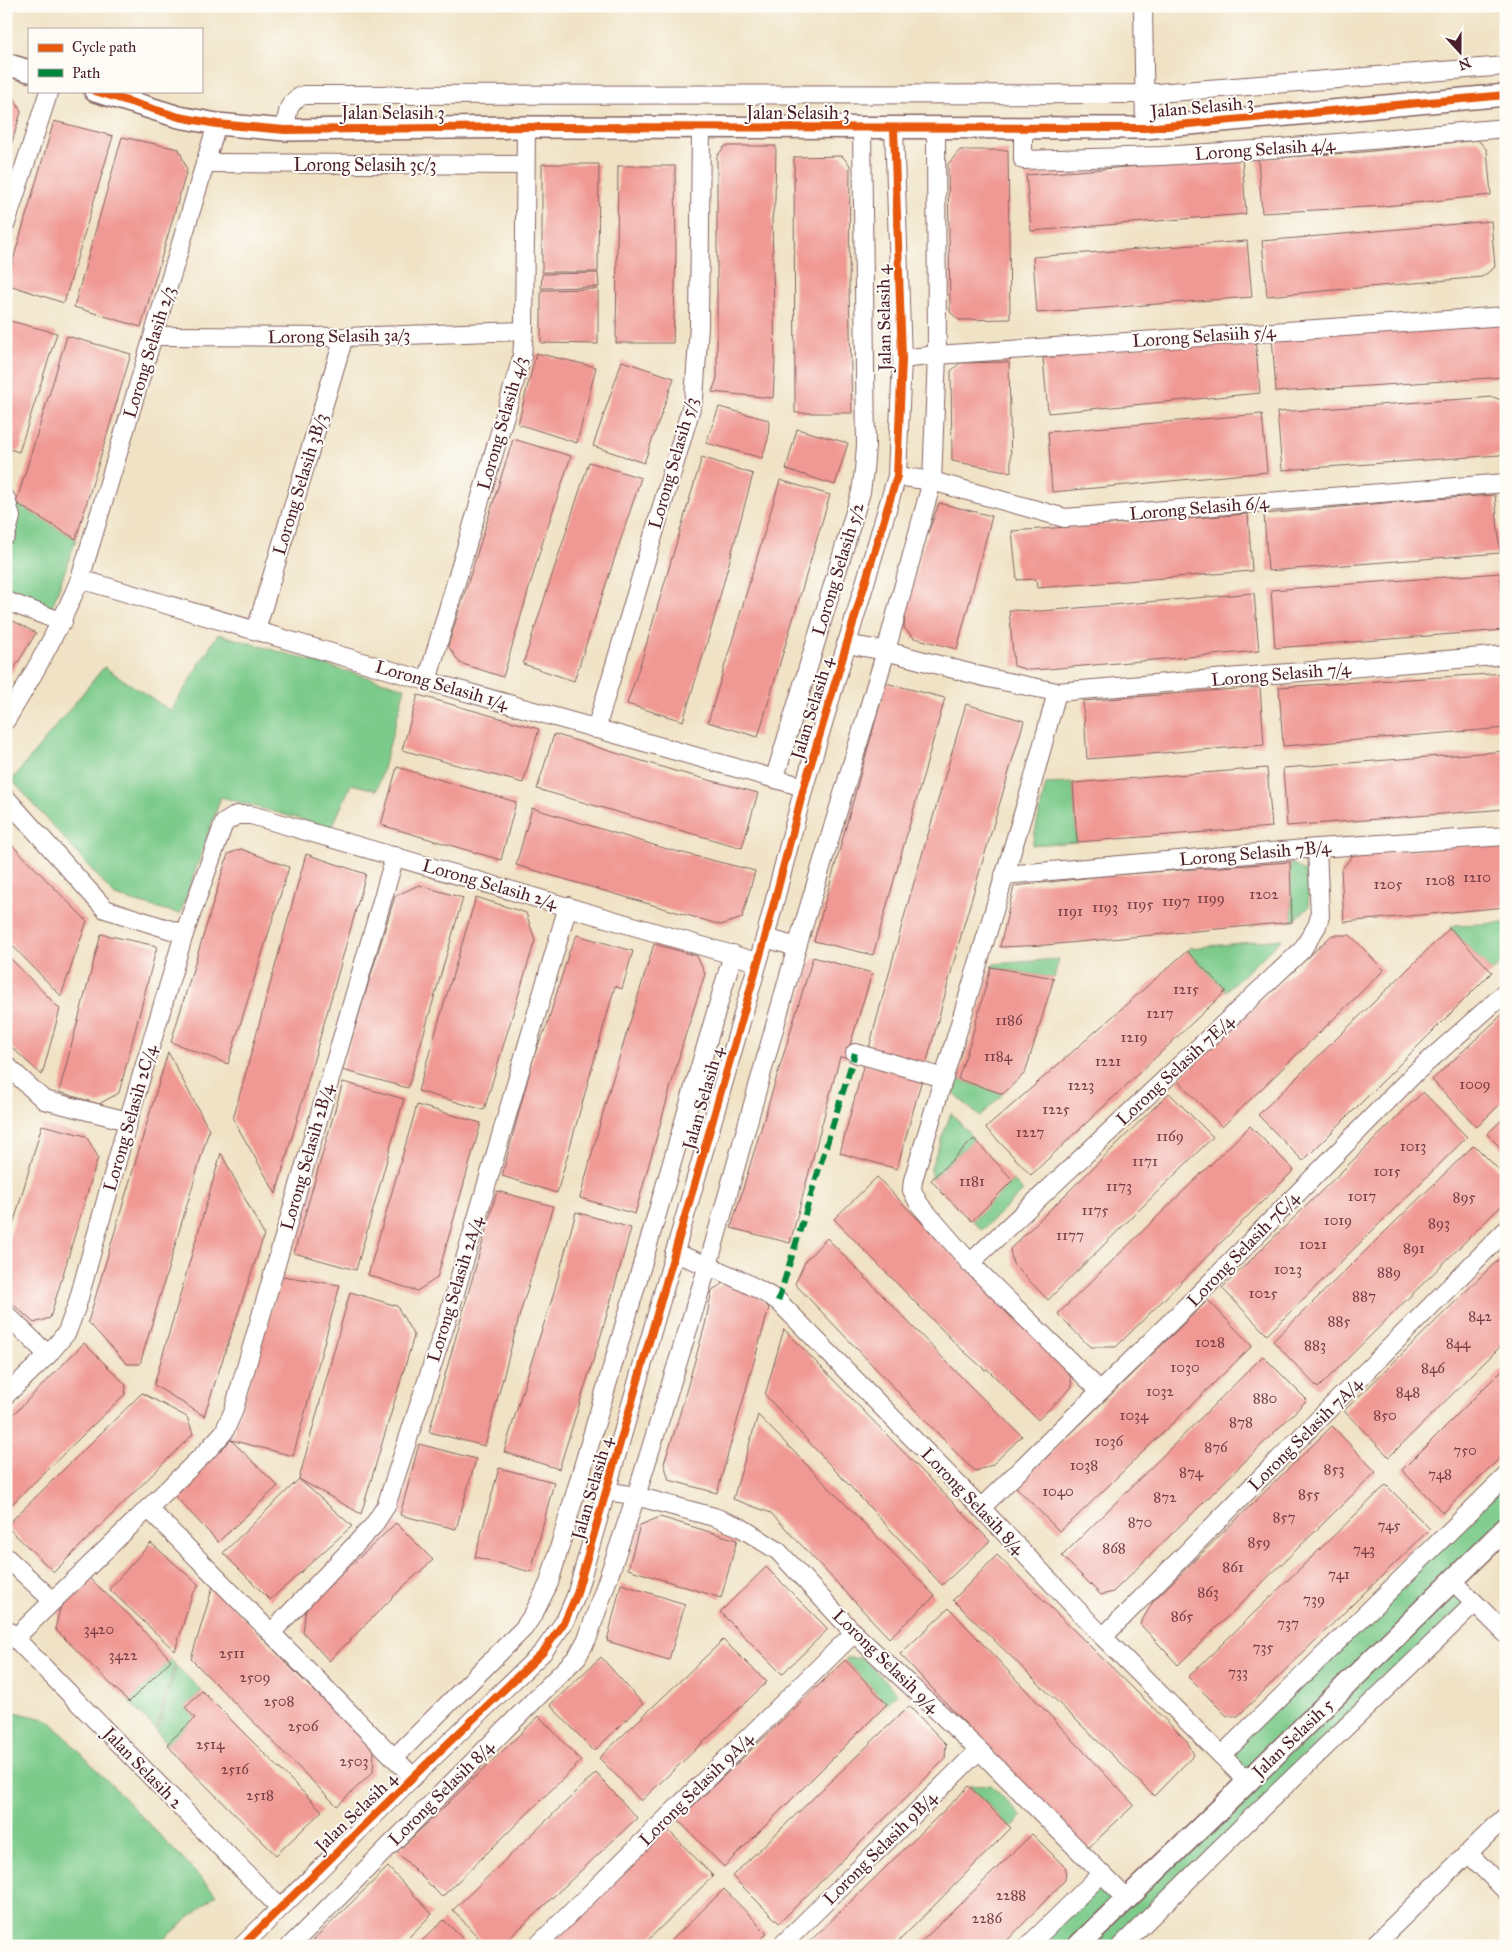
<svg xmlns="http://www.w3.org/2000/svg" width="1512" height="1952" font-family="'IM FELL Great Primer',serif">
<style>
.green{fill:#7dcb8b;stroke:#64755b}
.building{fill:#f09893}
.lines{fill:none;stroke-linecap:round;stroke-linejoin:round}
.minor-casing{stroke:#846361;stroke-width:20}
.tertiary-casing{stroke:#846361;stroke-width:24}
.minor{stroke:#fff;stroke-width:18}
.tertiary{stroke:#fff;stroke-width:21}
.quiet{stroke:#00873e;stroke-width:6;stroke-dasharray:12 6;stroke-linecap:butt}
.cycleway-casing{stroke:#fdfcf7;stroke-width:11}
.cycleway{stroke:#e8590c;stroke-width:8}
.labels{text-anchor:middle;stroke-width:4;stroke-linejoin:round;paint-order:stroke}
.number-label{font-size:15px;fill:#743d45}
.street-label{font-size:18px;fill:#4a1f2b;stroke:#fdfcf7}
</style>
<rect width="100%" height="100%" fill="#fdfcf7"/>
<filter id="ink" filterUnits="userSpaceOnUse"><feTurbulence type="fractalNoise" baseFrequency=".02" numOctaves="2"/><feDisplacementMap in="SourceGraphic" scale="10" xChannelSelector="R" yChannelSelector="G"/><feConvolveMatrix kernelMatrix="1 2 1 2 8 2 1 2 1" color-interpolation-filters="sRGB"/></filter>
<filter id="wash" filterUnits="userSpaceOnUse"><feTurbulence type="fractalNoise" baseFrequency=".0096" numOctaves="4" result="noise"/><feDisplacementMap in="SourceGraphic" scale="20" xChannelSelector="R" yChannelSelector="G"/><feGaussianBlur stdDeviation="1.12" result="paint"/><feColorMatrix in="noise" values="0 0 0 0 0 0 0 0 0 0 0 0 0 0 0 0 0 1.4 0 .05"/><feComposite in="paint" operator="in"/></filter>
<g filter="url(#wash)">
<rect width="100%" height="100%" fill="#f0e2c4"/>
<g class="green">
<path d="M16,503L76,539L51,610L6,584V535Z"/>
<path d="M218,634L405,688L377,790L351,784L332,828L221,797L180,914L115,896L12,780L104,667L171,711Z"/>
<path d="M1073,783L1077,842L1032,845L1046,784Z"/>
<path d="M1290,862L1306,872L1309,907L1292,922Z"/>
<path d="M1506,923V959L1492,972L1450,928L1455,925Z"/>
<path d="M1282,939L1226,991L1187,951L1190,948Z"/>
<path d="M1059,959L1054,978L991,967L994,964Z"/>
<path d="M958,1079L1003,1094L980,1117L954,1094Z"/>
<path d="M951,1113L974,1139L931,1180V1167Z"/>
<path d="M1013,1180L1023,1191L982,1230L972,1221Z"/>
<path d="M1506,1476V1528L1453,1581L1475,1603L1121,1946H1028L1101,1874L1126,1898L1248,1782L1222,1755Z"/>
<path d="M847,1658H863L897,1693L887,1704L845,1660Z"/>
<path d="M171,1660L175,1664L156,1730L129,1702Z"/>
<path d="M176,1666L202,1691L185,1707L195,1718L167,1744L157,1732Z"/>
<path d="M6,1710L49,1720L216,1894L157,1946H6Z"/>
<path d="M991,1785L1022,1817L1011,1828L969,1786Z"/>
</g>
<g id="blocks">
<g class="building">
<path d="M6,90L11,91L21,112L7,159Z"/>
<path d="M54,121L113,136L64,303L6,284Z"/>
<path d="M122,137L179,149L187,170L141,327L74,307Z"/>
<path d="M1478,140L1487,150L1491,195L1385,206L1262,213L1258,159L1363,152Z"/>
<path d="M725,146H776L775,200L772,218L775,360L773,398L712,392L717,378V156Z"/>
<path d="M960,150H1008L1010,319L959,320L950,312L948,164Z"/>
<path d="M842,156L850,165L849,289L852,413H795L794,157Z"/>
<path d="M1242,158L1246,214L1031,231L1026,175Z"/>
<path d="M542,164H599L598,272H542Z"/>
<path d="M618,166H675L676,255L673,343H616Z"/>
<path d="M1491,221L1495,267L1482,277L1267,296L1262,241Z"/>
<path d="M1247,241L1252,297L1037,313L1033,257Z"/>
<path d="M598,273L599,287L541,288L542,274Z"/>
<path d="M598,289V344L541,343V290Z"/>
<path d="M1491,319L1503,328L1506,377L1276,392L1272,336Z"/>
<path d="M6,320L57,333L19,452L6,448Z"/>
<path d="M67,336L131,354L76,539L16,503Z"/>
<path d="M1255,338L1260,393L1048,413L1043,358L1132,348Z"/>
<path d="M536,353L596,367L577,443L518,424Z"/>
<path d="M622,361L674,378L644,463L593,446Z"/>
<path d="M1009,362L1011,472L952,461L951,371L960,363Z"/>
<path d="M1493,397L1506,402V448L1500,455L1282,470L1277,412Z"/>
<path d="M719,407L769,420L768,439L762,458L706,443Z"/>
<path d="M1262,414L1267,472L1052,492L1048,432Z"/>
<path d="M797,429L848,443L835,485L786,469Z"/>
<path d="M513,439L571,456L543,541L503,677L460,663L448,646Z"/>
<path d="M702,457L753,474L712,626L683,721L627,704L641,662Z"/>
<path d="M589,462L641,478L574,681L523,664Z"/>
<path d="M780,480L830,495L758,737L708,722Z"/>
<path d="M1495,495L1500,553L1268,571L1264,514L1406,501Z"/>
<path d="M939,503L992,516L957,649L914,638L904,628L905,615L922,549Z"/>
<path d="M1248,514L1252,571L1037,588L1036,579L1017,580L1012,531Z"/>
<path d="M1500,573L1504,630L1275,648L1271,590Z"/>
<path d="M1254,593L1259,651L1047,669L1029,670L1014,666L1009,610L1042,611Z"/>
<path d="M6,617L36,633L6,682Z"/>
<path d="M1506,673V728L1283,746L1279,687Z"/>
<path d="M886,683L945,698L873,955L814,941Z"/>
<path d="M1260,687L1264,745L1087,759L1083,701Z"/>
<path d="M418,695L539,729L523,783L402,750Z"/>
<path d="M966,704L1024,721L963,928L926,1065L869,1048L906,910Z"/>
<path d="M554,734L675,771L758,793L742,848L537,789Z"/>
<path d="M1506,751V809L1287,826L1283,768Z"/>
<path d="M397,767L516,802L501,860L381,825Z"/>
<path d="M1267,768L1272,827L1077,842L1073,783Z"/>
<path d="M532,808L667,849L755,871L742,918L721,925L516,865Z"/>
<path d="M6,839L87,921L61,996L6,939Z"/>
<path d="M1506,843V907L1344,922L1341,870L1354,854Z"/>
<path d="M241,849L289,867L228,1064L171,1042L228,854Z"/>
<path d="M306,854L366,874L276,1194L233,1119Z"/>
<path d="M1290,862L1292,922L1046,945L1000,947L1014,886L1112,875Z"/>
<path d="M419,885L463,898L408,1088L342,1070L395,896Z"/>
<path d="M476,897L526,913L535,940L484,1110L418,1091Z"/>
<path d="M1450,928L1492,972L1303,1161L1258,1115Z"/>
<path d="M101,934L157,946L119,1093L99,1104L59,1092Z"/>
<path d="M577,935L633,951L622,989L615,986L557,1193L502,1176L534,1055L547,1025L569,952Z"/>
<path d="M1332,935H1350L1384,970L1222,1127L1177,1080Z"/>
<path d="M654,944L697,956L705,974L683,1043L635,1214L580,1198L608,1094Z"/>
<path d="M1187,951L1226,991L1031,1175L986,1128Z"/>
<path d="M6,954L60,1009L42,1075L6,1042Z"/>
<path d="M813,957L872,973L846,1058L840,1057L790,1243L731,1228Z"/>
<path d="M991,967L1054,978L1025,1073L1003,1094L958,1079L971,1040Z"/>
<path d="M1506,1011V1098L1477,1127L1432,1080Z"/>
<path d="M168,1052L209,1130L140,1364H127L88,1322Z"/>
<path d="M864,1063L922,1079L897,1169L840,1153Z"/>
<path d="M343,1082L404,1099L356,1270L294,1253Z"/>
<path d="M1423,1092L1467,1137L1267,1335L1222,1288Z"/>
<path d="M1169,1093L1213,1137L1048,1300L1013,1264L1010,1249Z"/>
<path d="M417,1105L481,1123L437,1278L417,1291L368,1275Z"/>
<path d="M1506,1116V1153L1487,1134Z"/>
<path d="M42,1125L86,1136L98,1157L50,1318L34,1323L6,1298V1249Z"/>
<path d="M1250,1126L1294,1170L1116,1347H1090L1058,1314Z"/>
<path d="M974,1139L1013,1180L972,1221L944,1195L931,1180Z"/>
<path d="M1474,1145L1506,1177V1201L1318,1388L1273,1341Z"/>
<path d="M221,1153L264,1235L204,1416L154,1385Z"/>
<path d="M877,1177L942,1244L1069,1368L1072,1387L1038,1420L987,1369L985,1370L959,1347L834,1219Z"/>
<path d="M497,1191L553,1206L521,1310L485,1446L429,1432Z"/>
<path d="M576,1212L631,1228L602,1332L559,1469L504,1452L530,1366L552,1299Z"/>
<path d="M827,1238L971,1387L1022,1436L992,1465L976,1471L967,1464L795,1284L806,1260Z"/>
<path d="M1506,1252V1341L1389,1457L1344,1411Z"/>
<path d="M282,1276L340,1285L293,1456L231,1440L278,1486L218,1542L175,1496L231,1440Z"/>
<path d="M728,1281L750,1287L769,1308L717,1493L669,1480L664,1463L676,1427L705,1325L712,1290Z"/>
<path d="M350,1292L397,1306L414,1336L361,1514L299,1479Z"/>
<path d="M1208,1300L1252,1346L1073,1520L1059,1531L1016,1487Z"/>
<path d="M784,1329L990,1541L942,1585L765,1395Z"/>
<path d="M6,1341L12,1347L9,1369L6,1372Z"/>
<path d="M84,1343L126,1385L125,1394L6,1510V1422Z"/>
<path d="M1263,1356L1307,1400L1113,1592L1101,1595L1062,1556Z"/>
<path d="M1506,1366V1452L1443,1513L1402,1470Z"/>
<path d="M142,1393L187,1417L193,1434L54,1572L6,1526Z"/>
<path d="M758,1415L935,1596L889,1638L771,1513L733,1499Z"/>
<path d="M1332,1426L1376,1472L1178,1665L1140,1624L1154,1600Z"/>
<path d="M419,1444L476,1459L456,1529L400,1515Z"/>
<path d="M499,1468L554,1482L531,1572L475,1557Z"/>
<path d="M299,1479L352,1526L270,1600L223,1553Z"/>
<path d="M1386,1485L1430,1529L1238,1716H1227L1188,1677Z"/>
<path d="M660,1517L737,1540L721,1598L628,1569L640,1525Z"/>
<path d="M396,1523L433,1560L406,1584L329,1661L303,1632L306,1608Z"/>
<path d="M151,1543L199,1585L192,1595L175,1651L109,1589Z"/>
<path d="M997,1555L1187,1741L1194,1755L1154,1796L953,1600Z"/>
<path d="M766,1567L828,1629L782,1674L720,1612Z"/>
<path d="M89,1578L128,1614L171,1660L129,1702L55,1629L61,1605Z"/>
<path d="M621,1584L685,1604L669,1660L607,1641Z"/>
<path d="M213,1586L295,1672L374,1750L373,1772L337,1806L191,1659Z"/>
<path d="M949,1608L1134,1805L1085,1851L900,1654Z"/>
<path d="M723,1640L767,1682L641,1801L599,1758Z"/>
<path d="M601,1657L643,1704L594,1751L550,1705Z"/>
<path d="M845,1660L887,1704L724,1867L678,1820Z"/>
<path d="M202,1691L322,1811L276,1855L180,1760L167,1744L195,1718L185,1707Z"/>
<path d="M909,1706L946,1744L945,1759L779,1923L732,1876Z"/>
<path d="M539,1716L581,1761L442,1897L397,1852Z"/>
<path d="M596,1773L637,1818L501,1946H486L453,1910Z"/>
<path d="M969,1786L1011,1828L894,1946H805Z"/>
<path d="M667,1829L713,1876L642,1946H550Z"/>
<path d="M1032,1834L1066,1868L1065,1880L1002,1946H917Z"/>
<path d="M388,1867L432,1914L400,1946H307Z"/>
<path d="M724,1889L767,1933L754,1946H666Z"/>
<path d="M444,1920L470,1946H417L431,1932Z"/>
</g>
</g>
</g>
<g filter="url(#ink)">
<use href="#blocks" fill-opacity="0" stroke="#846361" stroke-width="1"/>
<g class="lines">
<g class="minor-casing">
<g id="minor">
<path d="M1143,6L1145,128"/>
<path d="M1023,127V160L1161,156L1270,149L1506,128"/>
<path d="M285,130C288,113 286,102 304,95L1144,94L1506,66"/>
<path d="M205,163L525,165"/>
<path d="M6,223L49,91"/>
<path d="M154,336L344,337L524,331"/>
<path d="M902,359L937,355L1506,316"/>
<path d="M897,476L932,481L1065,518L1506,483"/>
<path d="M6,499L11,517L6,535"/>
<path d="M80,579L420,679L804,787"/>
<path d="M6,601L63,622"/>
<path d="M256,630L344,337"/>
<path d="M846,644L886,651L988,678L1057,692L1506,655"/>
<path d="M427,681L522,357L524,331L526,127"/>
<path d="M1057,692L1032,784L913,1180L912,1190L919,1204L970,1263L1100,1391"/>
<path d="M6,720C34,674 59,630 80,579L217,124"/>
<path d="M596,729L694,398L699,326L701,129"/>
<path d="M775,777L861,492L864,470L866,445L862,128"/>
<path d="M6,798L105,909L184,934"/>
<path d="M1004,875L1317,848L1506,836"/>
<path d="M765,938L797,947"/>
<path d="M855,1053L944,1078"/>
<path d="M6,1065L44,1100L128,1121"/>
<path d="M674,1253C711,1266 745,1280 778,1301L981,1508L1103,1637L1248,1782"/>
<path d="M970,1263L1302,950L1317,926L1320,916L1317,848"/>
<path d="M6,1314L48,1355"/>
<path d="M6,1395L48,1355L67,1332L77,1305L128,1121L184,934L224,823L237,815H251L757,962"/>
<path d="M607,1491L636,1496L714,1517L740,1527L778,1551L854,1633L979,1750L1126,1898"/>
<path d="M148,1508L413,1777"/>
<path d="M981,1508L1207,1286L1415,1073L1506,992"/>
<path d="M6,1557L53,1601"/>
<path d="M1453,1581L1506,1634"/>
<path d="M6,1629L280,1908"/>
<path d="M271,1633L373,1526L386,1506L448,1317L568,906"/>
<path d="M1103,1637L1506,1230"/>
<path d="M15,1638L206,1452L224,1432L233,1412L395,856"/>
<path d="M1222,1755L1506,1476"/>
<path d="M394,1758L524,1628L534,1613L549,1583L733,954"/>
<path d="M1469,1854L1506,1891"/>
<path d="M242,1946L413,1777L543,1652L565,1621L576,1596L765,938L804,787L897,476L902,359L894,128"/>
<path d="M290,1946L577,1657L588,1637L636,1496L708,1265L797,947L886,651L932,481L937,355L936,128"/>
<path d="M537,1946L854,1633"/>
<path d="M781,1946L979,1750"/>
<path d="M1028,1946L1101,1874"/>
<path d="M1121,1946L1244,1825L1475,1603"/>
<path d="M1373,1946L1506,1816"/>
</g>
</g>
<g class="tertiary-casing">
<g id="tertiary">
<path d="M6,64L29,71"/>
<path d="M95,91L179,117L217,124L285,130L526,127L1145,128L1506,95"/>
<path d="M1078,1946L1224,1805L1506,1528"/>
</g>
</g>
<use href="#minor" class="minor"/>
<use href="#tertiary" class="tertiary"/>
<path class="quiet" d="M778,1301L855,1053"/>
<g class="cycleway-casing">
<g id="cycleway">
<path d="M95,91L179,117L217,124L285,130L526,127L1145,128L1506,95"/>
<path d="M242,1946L413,1777L543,1652L565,1621L576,1596L765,938L804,787L897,476L902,359L894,128"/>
</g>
</g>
<use href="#cycleway" class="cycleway"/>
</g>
</g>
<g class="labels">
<g class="number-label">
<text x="1477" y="882">1210</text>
<text x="1440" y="885">1208</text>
<text x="1388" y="889">1205</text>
<text x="1264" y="899">1202</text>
<text x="1211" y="903">1199</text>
<text x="1176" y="906">1197</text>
<text x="1140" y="909">1195</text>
<text x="1105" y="912">1193</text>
<text x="1070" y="916">1191</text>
<text x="1186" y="994">1215</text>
<text x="1160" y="1018">1217</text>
<text x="1009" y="1025">1186</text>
<text x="1134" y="1042">1219</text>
<text x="998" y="1061">1184</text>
<text x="1108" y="1066">1221</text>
<text x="1475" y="1089">1009</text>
<text x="1081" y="1090">1223</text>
<text x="1056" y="1114">1225</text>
<text x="1030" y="1137">1227</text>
<text x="1170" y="1141">1169</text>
<text x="1413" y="1151">1013</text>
<text x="1145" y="1166">1171</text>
<text x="1387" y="1176">1015</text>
<text x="972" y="1186">1181</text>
<text x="1119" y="1191">1173</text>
<text x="1362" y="1201">1017</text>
<text x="1464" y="1202">895</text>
<text x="1095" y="1215">1175</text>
<text x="1338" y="1225">1019</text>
<text x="1439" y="1228">893</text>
<text x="1070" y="1240">1177</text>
<text x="1313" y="1249">1021</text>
<text x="1414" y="1253">891</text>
<text x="1288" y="1274">1023</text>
<text x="1389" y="1277">889</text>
<text x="1263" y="1298">1025</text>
<text x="1364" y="1301">887</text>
<text x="1480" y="1321">842</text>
<text x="1339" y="1326">885</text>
<text x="1210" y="1347">1028</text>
<text x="1458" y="1348">844</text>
<text x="1315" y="1350">883</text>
<text x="1185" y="1372">1030</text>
<text x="1433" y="1373">846</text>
<text x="1160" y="1396">1032</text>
<text x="1408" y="1397">848</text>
<text x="1265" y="1403">880</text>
<text x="1134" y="1420">1034</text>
<text x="1385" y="1420">850</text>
<text x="1241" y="1427">878</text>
<text x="1109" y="1446">1036</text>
<text x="1216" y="1452">876</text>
<text x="1465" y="1455">750</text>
<text x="1084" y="1470">1038</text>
<text x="1334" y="1474">853</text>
<text x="1191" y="1477">874</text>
<text x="1440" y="1479">748</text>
<text x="1058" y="1496">1040</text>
<text x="1309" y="1499">855</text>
<text x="1165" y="1502">872</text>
<text x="1284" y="1522">857</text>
<text x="1140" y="1527">870</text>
<text x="1389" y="1530">745</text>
<text x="1259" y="1547">859</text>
<text x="1114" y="1553">868</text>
<text x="1364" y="1554">743</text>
<text x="1233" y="1572">861</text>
<text x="1339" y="1579">741</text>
<text x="1208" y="1597">863</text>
<text x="1314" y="1604">739</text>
<text x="1182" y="1621">865</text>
<text x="1288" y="1628">737</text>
<text x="99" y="1634">3420</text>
<text x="1263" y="1652">735</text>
<text x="232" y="1658">2511</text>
<text x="123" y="1660">3422</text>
<text x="1238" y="1677">733</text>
<text x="255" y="1682">2509</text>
<text x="279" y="1706">2508</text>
<text x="303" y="1731">2506</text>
<text x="210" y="1749">2514</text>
<text x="354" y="1766">2503</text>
<text x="235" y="1774">2516</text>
<text x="260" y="1800">2518</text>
<text x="1011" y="1900">2288</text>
<text x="987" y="1923">2286</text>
</g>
<g class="street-label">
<text transform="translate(1202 107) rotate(-5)" y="6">Jalan Selasih 3</text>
<text x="393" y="119">Jalan Selasih 3</text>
<text x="798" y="119">Jalan Selasih 3</text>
<text transform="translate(1265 149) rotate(-4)" y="6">Lorong Selasih 4/4</text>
<text x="365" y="171">Lorong Selasih 3c/3</text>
<text transform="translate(884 318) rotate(-91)" y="6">Jalan Selasih 4</text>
<text transform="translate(339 336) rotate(-1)" y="6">Lorong Selasih 3a/3</text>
<text transform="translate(1204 336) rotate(-4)" y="6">Lorong Selasiih 5/4</text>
<text transform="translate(149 352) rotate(-73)" y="6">Lorong Selasih 2/3</text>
<text transform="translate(502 423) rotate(-74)" y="6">Lorong Selasih 4/3</text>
<text transform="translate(673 463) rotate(-74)" y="6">Lorong Selasih 5/3</text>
<text transform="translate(300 484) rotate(-73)" y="6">Lorong Selasih 3B/3</text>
<text transform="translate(1199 508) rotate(-5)" y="6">Lorong Selasih 6/4</text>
<text transform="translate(838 569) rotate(-73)" y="6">Lorong Selasih 5/2</text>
<text transform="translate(1281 674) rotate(-5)" y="6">Lorong Selasih 7/4</text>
<text transform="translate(442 685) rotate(16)" y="6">Lorong Selasih 1/4</text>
<text transform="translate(812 708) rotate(-73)" y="6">Jalan Selasih 4</text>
<text transform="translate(1255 853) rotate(-5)" y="6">Lorong Selasih 7B/4</text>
<text transform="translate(490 884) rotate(16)" y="6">Lorong Selasih 2/4</text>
<text transform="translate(1175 1070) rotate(-43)" y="6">Lorong Selasih 7E/4</text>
<text transform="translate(703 1098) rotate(-74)" y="6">Jalan Selasih 4</text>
<text transform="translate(130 1118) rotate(-74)" y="6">Lorong Selasih 2C/4</text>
<text transform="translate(307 1157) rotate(-74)" y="6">Lorong Selasih 2B/4</text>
<text transform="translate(1243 1249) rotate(-46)" y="6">Lorong Selasih 7C/4</text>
<text transform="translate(455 1289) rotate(-73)" y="6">Lorong Selasih 2A/4</text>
<text transform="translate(1305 1434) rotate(-45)" y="6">Lorong Selasih 7A/4</text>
<text transform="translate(592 1488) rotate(-74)" y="6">Jalan Selasih 4</text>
<text transform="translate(973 1501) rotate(46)" y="6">Lorong Selasih 8/4</text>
<text transform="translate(886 1661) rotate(44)" y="6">Lorong Selasih 9/4</text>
<text transform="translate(1293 1738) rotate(-44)" y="6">Jalan Selasih 5</text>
<text transform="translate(143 1768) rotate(46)" y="6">Jalan Selasih 2</text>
<text transform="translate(696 1789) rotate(-45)" y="6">Lorong Selasih 9A/4</text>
<text transform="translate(441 1793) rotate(-45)" y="6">Lorong Selasih 8/4</text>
<text transform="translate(356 1812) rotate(-44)" y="6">Jalan Selasih 4</text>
<text transform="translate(880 1848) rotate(-45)" y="6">Lorong Selasih 9B/4</text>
</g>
</g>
<rect width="1512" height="1952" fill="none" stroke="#fdfcf7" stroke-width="25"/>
<rect x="28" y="28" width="175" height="65" fill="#fdfcf7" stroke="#b5a4a5"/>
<rect x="38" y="44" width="25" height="8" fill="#e8590c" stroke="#b5a4a5"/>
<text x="72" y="52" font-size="15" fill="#4a1f2b">Cycle path</text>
<rect x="38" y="69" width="25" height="8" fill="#00873e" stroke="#b5a4a5"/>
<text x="72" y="78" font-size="15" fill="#4a1f2b">Path</text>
<g transform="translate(1460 52) rotate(159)" stroke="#fdfcf7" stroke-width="4" paint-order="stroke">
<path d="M0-4L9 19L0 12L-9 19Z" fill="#4a1f2b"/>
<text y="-8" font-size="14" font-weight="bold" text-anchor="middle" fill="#4a1f2b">N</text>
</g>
</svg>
